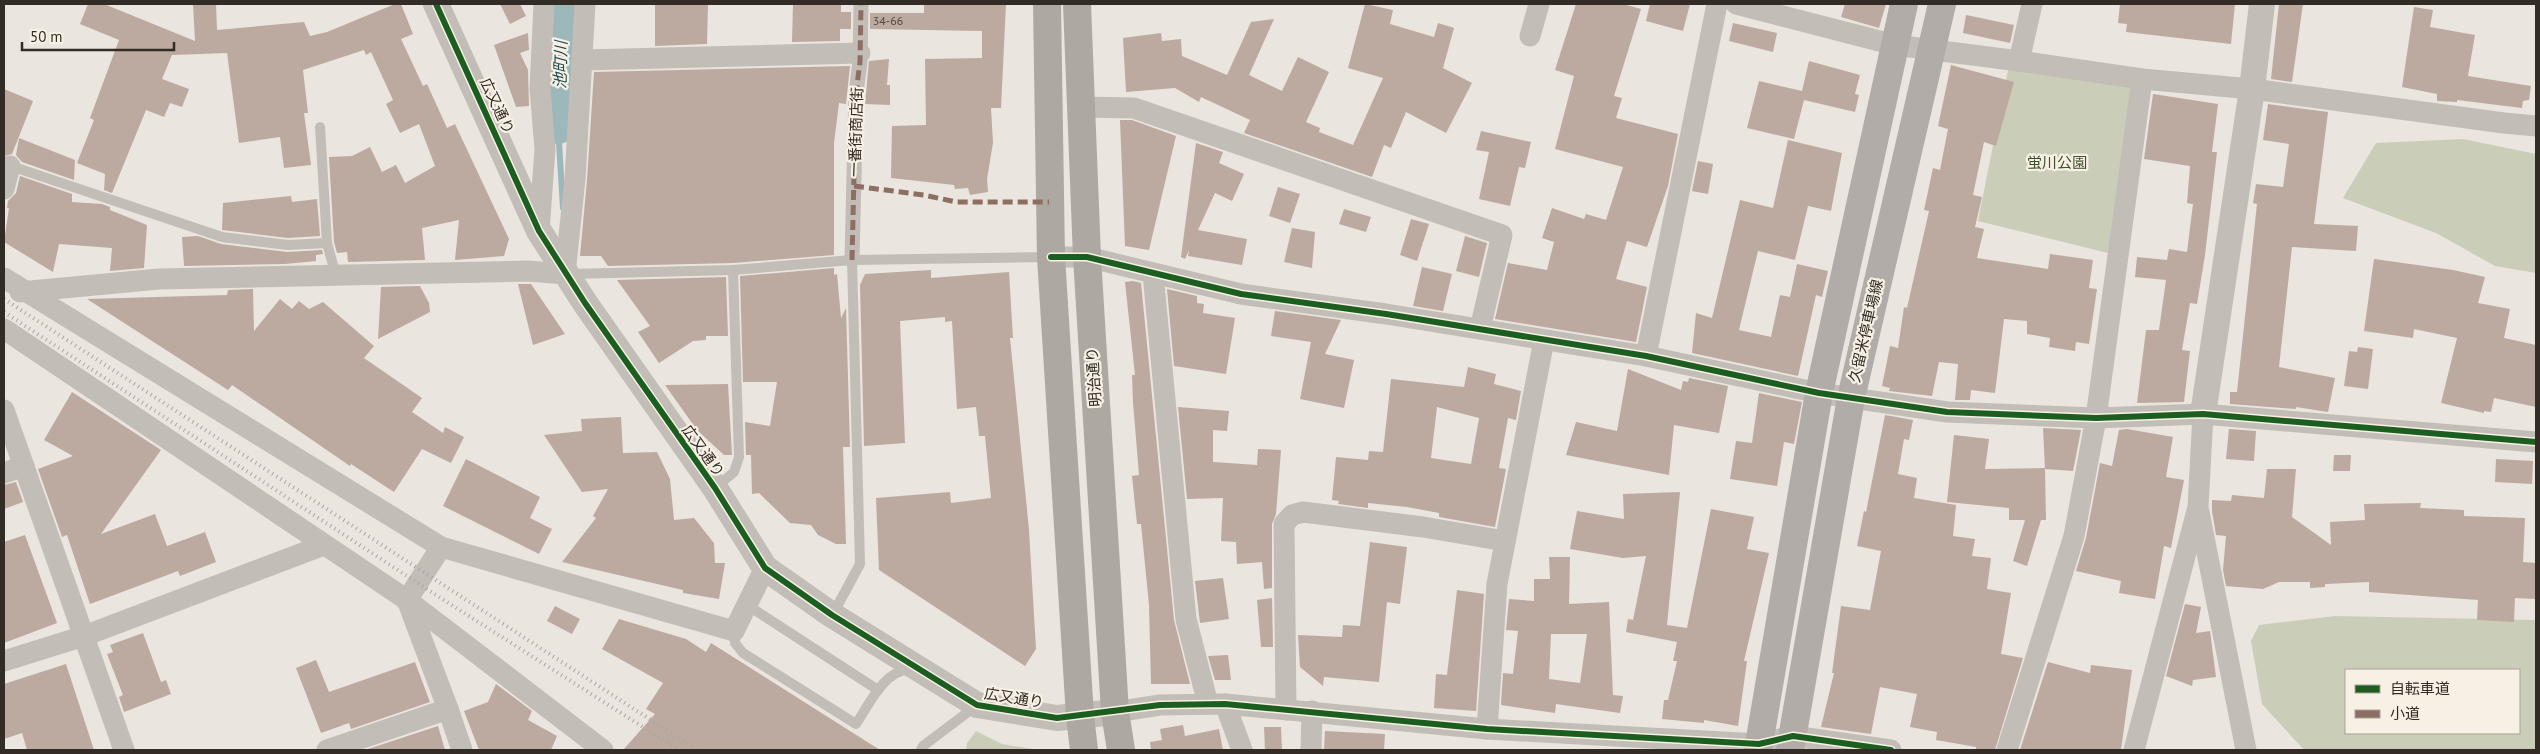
<svg xmlns="http://www.w3.org/2000/svg" width="2540" height="754" font-family="'PT Sans','Noto Sans JP',sans-serif">
<style>
.green{fill:#caceb9;fill-rule:evenodd}
.lines{fill:none;stroke-linecap:round;stroke-linejoin:round}
.stream{stroke:#9cb8ba;stroke-width:6}
.river{stroke:#9cb8ba;stroke-width:36}
.building{fill:#bcaaa0;fill-rule:evenodd}
.service{stroke:#c3bdb7;stroke-width:10}
.pedestrian{stroke:#c3bdb7;stroke-width:15}
.minor{stroke:#c3bdb7;stroke-width:21}
.tertiary{stroke:#c3bdb7;stroke-width:26}
.primary{stroke:#b1aca7;stroke-width:28}
.trunk{stroke:#ada8a2;stroke-width:28}
.rail{stroke:#aaa6a2;stroke-width:4;stroke-dasharray:1 4;stroke-linecap:butt}
.quiet{stroke:#8d6e63;stroke-width:5;stroke-dasharray:10 5;stroke-linecap:butt}
.cycleway-casing{stroke:#f7f0e5;stroke-width:9}
.cycleway{stroke:#1b5e20;stroke-width:6}
.labels{text-anchor:middle;stroke-width:4.5;stroke-linejoin:round;paint-order:stroke}
.number-label{font-size:12px;fill:#544b44}
.street-label{font-size:15px;fill:#322b26;stroke:#f7f0e5}
.park-label{font-size:15px;fill:#404f2c;stroke:#f7f0e5}
.water-label{font-size:16px;font-style:italic;fill:#1f4b50;stroke:#f7f0e5}
</style>
<rect width="100%" height="100%" fill="#eae5de"/>
<g class="green">
<path d="M2009,65L2135,83L2112,254L1978,221Z"/>
<path d="M2463,139L2536,154V273L2495,266L2436,233L2343,198L2376,143Z"/>
<path d="M2335,616L2536,620V750H2304L2262,704L2251,641L2259,625ZM2346,670H2519V733H2346Z"/>
<path d="M976,731L1002,744L1038,750H966L967,743Z"/>
</g>
<g class="lines">
<path class="stream" d="M558,126L563,208"/>
<path class="river" d="M558,126L561,4"/>
</g>
<g class="building">
<path d="M88,4H104L195,41L193,4H216L217,30L304,22L310,36L327,32L395,4H401L413,34L401,39L423,86L427,84L447,128L455,124L509,239L504,256L455,260L459,220L422,228L425,260L348,262L347,252L337,253L334,242L329,157L352,156L370,147L382,172L396,165L405,183L435,166L419,124L400,133L386,104L393,100L371,52L366,55L364,50L303,70L308,113H304L311,165L284,168L280,137L239,143L227,53L172,55L162,79L189,89L182,107L170,103L164,117L146,110L112,193L104,190L105,174L77,163L94,120L90,118L119,40L80,24Z"/>
<path d="M500,4H520L526,16L510,24Z"/>
<path d="M655,4H708L707,44L655,46Z"/>
<path d="M793,4H841V12H851V29H840V41L792,42Z"/>
<path d="M924,4H1006L1001,108H991L993,143L987,179L988,192L970,195L968,188L955,189L954,185L891,178L892,126L926,125L925,59L982,58V31L870,29V13H924Z"/>
<path d="M1365,4L1393,10L1390,24L1434,37L1438,23L1454,28L1443,68L1472,83L1446,133L1406,112L1391,148L1384,145L1372,177L1244,133L1250,120L1201,97L1199,102L1175,88L1126,92L1123,38L1161,33L1162,41L1181,39L1182,56L1227,75L1251,22L1274,19L1249,75L1282,91L1298,57L1329,72L1306,122L1320,128L1319,132L1353,145L1383,78L1348,68Z"/>
<path d="M1576,4H1623L1641,9L1614,96L1622,98L1616,118L1678,134L1668,186L1647,247L1627,241L1616,279L1647,287L1636,342L1495,319L1508,263L1547,270L1554,242L1542,238L1552,208L1584,219L1586,214L1606,220L1623,167L1555,149L1574,76L1555,70Z"/>
<path d="M1650,4H1690L1683,31L1646,21Z"/>
<path d="M1845,4H1886L1879,28L1841,17Z"/>
<path d="M2120,4H2235L2231,44L2126,32L2127,24L2118,23Z"/>
<path d="M2279,4H2303L2292,82L2271,79Z"/>
<path d="M2414,7L2433,10L2430,27L2475,35L2468,76L2531,86L2529,100L2523,101L2522,108L2457,100V102L2437,101V94L2402,87Z"/>
<path d="M1966,15L2014,25L2010,43L1963,33Z"/>
<path d="M1733,23L1777,33L1773,52L1729,41Z"/>
<path d="M528,33L529,50L520,53L528,70L529,106L516,107L494,45Z"/>
<path d="M889,59L887,85H890V105L865,104L869,61Z"/>
<path d="M1809,61L1860,75L1855,94L1859,95L1855,112L1804,100L1794,139L1747,128L1759,81L1802,91Z"/>
<path d="M1951,65L2014,82L1996,146L1984,142L1973,195L1982,197L1975,227L1984,229L1977,258L2048,269L2050,254L2093,260L2089,288L2097,289L2089,344L2076,342L2075,351L2049,347L2050,338L2027,334V321L2004,319L1995,393L1971,390L1970,400H1955L1958,364L1939,362L1932,396L1889,391L1890,388L1882,386L1890,346L1898,348L1904,307L1907,308L1929,211L1924,210L1933,168L1940,170L1948,129L1938,126Z"/>
<path d="M850,66L846,104L839,103L834,143V255L733,263L608,266L601,256H580L587,180L594,72Z"/>
<path d="M4,89L33,101L12,154L4,156Z"/>
<path d="M2153,94L2218,104L2212,152H2217L2205,255L2197,304L2190,303L2182,350L2190,351L2184,402L2137,403L2146,330H2159L2166,280L2135,277L2137,257L2167,260L2169,249L2187,252L2193,204L2187,203L2190,166L2144,159Z"/>
<path d="M2268,104L2328,112L2314,224L2358,226L2356,251L2292,247L2279,367L2335,378L2328,412L2296,407V409L2230,404V392H2237L2257,204L2253,203L2256,184L2283,187L2289,144L2263,140Z"/>
<path d="M1120,120H1132L1176,136L1149,250L1125,246Z"/>
<path d="M1481,131L1531,142L1525,168L1519,167L1510,206L1479,199L1489,152L1476,150Z"/>
<path d="M19,138L75,160L74,180L22,162L16,155Z"/>
<path d="M1788,140L1842,153L1831,211L1808,206L1795,260L1758,251L1739,330L1771,337L1780,295L1790,297L1797,264L1828,271L1822,297L1816,295L1798,376L1692,353L1696,313L1712,318L1740,200L1773,208Z"/>
<path d="M1196,143L1223,152L1219,163L1244,174L1232,201L1215,193L1198,230L1247,239L1242,265L1188,256L1189,250L1185,259L1181,257Z"/>
<path d="M1698,161L1713,164L1708,194L1692,191Z"/>
<path d="M20,176L72,194V202L102,204L110,207V210L147,225L144,268L110,271L112,248L59,244L53,272L4,242L9,208H7L8,201L16,193Z"/>
<path d="M1278,187L1300,194L1290,223L1269,216Z"/>
<path d="M291,196L292,202L317,199L320,236L288,238L222,230L223,203Z"/>
<path d="M1344,209L1371,217L1366,232L1339,224Z"/>
<path d="M1411,219L1429,224L1417,261L1400,255Z"/>
<path d="M1292,228L1315,232L1312,268L1284,262Z"/>
<path d="M198,236L221,244L287,252L322,250L323,254L316,255V261L285,264L184,266L182,237Z"/>
<path d="M1465,236L1487,243L1479,277L1456,271Z"/>
<path d="M2374,259L2453,270L2485,277L2478,303L2510,309L2504,338L2536,345V407L2494,398L2491,412L2484,411V413L2441,403L2457,338L2414,329L2413,338L2364,331Z"/>
<path d="M1422,267L1452,274L1443,311L1413,306Z"/>
<path d="M834,268V275L837,274L841,318L846,308L850,447H843L846,544H836L818,535L811,525L790,523L759,493L752,494L751,455H746L745,422L770,426L777,382H743L740,276Z"/>
<path d="M931,270V278L1009,272L1013,338H1010L1029,530L1036,649L1025,666L879,570L876,498L950,492L951,503L991,498L985,436H979L976,407L957,409L952,321L945,322V317L900,321L905,443L864,446L860,285L865,274Z"/>
<path d="M726,277L728,336H706V340L693,341L659,363L638,332L650,326L617,280Z"/>
<path d="M1133,281L1141,283L1174,620L1190,684H1151L1149,605L1141,524H1137L1132,476L1139,475L1133,402L1132,375H1135L1125,282Z"/>
<path d="M518,284H531L565,334L533,345Z"/>
<path d="M420,286L429,303L430,312L378,339L381,287Z"/>
<path d="M253,289L254,331L280,299L292,309L299,301L309,309L323,302L374,346L364,358L422,398L412,412L443,433L445,427L464,437L451,463L422,449L394,492L351,464L350,466L232,385L228,390L87,299L227,295L228,290Z"/>
<path d="M1167,289L1197,296V303L1204,304L1203,313L1235,318L1226,374L1174,366Z"/>
<path d="M1275,311L1341,320L1325,354L1354,360L1344,408L1300,399L1311,342L1271,336Z"/>
<path d="M2358,347L2373,349L2368,389L2344,386L2349,351L2357,352Z"/>
<path d="M1468,367L1496,374L1494,384L1521,391L1516,420L1508,418L1499,468L1506,469L1495,527L1439,517V513L1407,507L1368,503V508L1338,504L1339,501L1332,500L1336,457L1368,460L1369,451L1383,452L1391,379L1464,387ZM1437,407L1479,418L1471,464L1431,458Z"/>
<path d="M1628,369L1681,390L1683,381L1688,382L1689,378L1728,386L1719,433L1674,425L1669,475L1566,455L1576,422L1617,431Z"/>
<path d="M728,384L732,455H724L697,430L665,385Z"/>
<path d="M72,392L161,450L101,534L155,514L167,546L205,532L216,562L180,576L178,571L90,604L67,535L62,537L38,469L73,456L44,440Z"/>
<path d="M1759,393L1802,402L1794,444L1784,442L1777,486L1730,479L1736,441L1752,443Z"/>
<path d="M1178,407L1229,411L1227,431L1213,430V462L1257,465L1258,449L1281,450L1276,514L1272,524V588L1264,589L1262,562L1237,564L1236,542L1221,541L1223,498L1187,499Z"/>
<path d="M1885,415L1913,420L1909,440L1904,439L1898,474L1917,478L1914,498L1956,505L1953,536L1975,539L1972,556L1991,558L1987,589L2011,593L2001,654L2023,658L1995,750H1976V747L1936,740L1937,732L1910,727L1917,694L1880,687L1871,734L1821,727L1834,673H1832L1841,606L1870,610L1881,551L1857,546L1864,511L1866,512Z"/>
<path d="M621,417L623,453L657,452L670,479L674,520L694,518L714,543L715,563H725L719,599L683,593V590L562,562L596,518L593,516L608,489L582,492L544,435L582,431L581,419Z"/>
<path d="M2043,428L2081,430L2073,471L2045,469Z"/>
<path d="M2127,429L2173,437L2166,477L2184,480L2171,548L2164,546L2155,599L2119,593L2121,581L2076,571L2086,538L2100,463L2112,466L2119,430Z"/>
<path d="M2229,429L2256,431L2254,461L2226,459Z"/>
<path d="M1954,435L1989,439L1985,469L2045,468L2046,520H2041L2027,566L2013,561L2025,520H2009V508L1947,502Z"/>
<path d="M2334,455H2351L2350,471H2333Z"/>
<path d="M466,459L540,497L530,518L552,529L539,554L443,506Z"/>
<path d="M2496,459L2533,461L2532,484L2495,482Z"/>
<path d="M2267,469H2296L2292,517L2331,545L2330,522L2365,520L2364,504L2421,503L2420,508L2464,510V516L2525,518L2523,562L2536,563V599L2515,598L2514,622L2477,620L2478,600L2369,592V582L2325,584V587L2310,588V582H2279L2263,589L2226,586L2223,570L2226,536L2216,535L2212,511V500L2231,501L2232,495L2264,498Z"/>
<path d="M16,482L23,502L4,509V485Z"/>
<path d="M1680,492L1667,625L1687,628L1711,509L1754,517L1747,549L1769,553L1744,661H1747L1738,726L1704,720V723L1662,719L1664,700H1668L1677,661H1673L1677,642L1626,632L1628,619L1633,620L1646,556L1623,558L1570,549L1577,511L1624,519L1623,494Z"/>
<path d="M25,535L57,623L4,643V542Z"/>
<path d="M1370,542L1407,547L1400,604L1387,602L1379,682L1324,677L1323,686L1300,667L1298,635L1342,637L1343,625L1360,626Z"/>
<path d="M1549,557H1570L1569,604L1609,602L1613,695L1623,696L1620,713L1556,704L1555,713L1501,705L1503,673L1513,674L1518,631L1506,630L1509,599L1534,601V579H1550ZM1551,634H1587L1580,683L1549,679Z"/>
<path d="M1223,578L1229,619L1200,623L1195,581Z"/>
<path d="M1457,590L1484,594L1476,711L1434,708L1436,674L1447,675Z"/>
<path d="M1272,598L1273,647H1261L1257,600Z"/>
<path d="M2185,604L2201,607L2196,633L2210,631L2216,677L2193,680L2192,686L2166,676Z"/>
<path d="M555,606L580,619L572,634L547,621Z"/>
<path d="M619,619L686,639L706,652L711,643L880,750H623L655,714L646,709L663,683L602,649Z"/>
<path d="M143,633L161,682L166,680L171,694L124,712L119,697L123,695L107,654L113,652L110,645Z"/>
<path d="M1228,655L1231,680H1215L1208,656Z"/>
<path d="M316,660L329,692L415,662L430,702L351,729L349,723L321,733L296,668Z"/>
<path d="M2048,662L2090,673L2091,665L2132,670L2121,750H2020Z"/>
<path d="M66,664L94,750H27L22,733L4,739V684Z"/>
<path d="M496,684L532,711L528,720L557,736L551,750H479L464,711L488,702Z"/>
<path d="M1183,725L1185,736L1219,729L1223,750H1151L1150,742L1162,740L1160,729Z"/>
<path d="M438,726L445,750H365Z"/>
<path d="M1264,727H1281L1282,750H1265Z"/>
<path d="M1325,731L1385,734L1384,750H1324Z"/>
</g>
<g class="lines">
<g class="service">
<path d="M320,127L327,243L336,276"/>
<path d="M8,165L222,237L288,245L327,243"/>
<path d="M570,274L733,270L852,260L1050,257"/>
<path d="M715,488L734,472L739,457L733,270"/>
<path d="M747,605L878,690"/>
<path d="M833,614L860,564L852,260"/>
<path d="M734,631L735,643L743,653L856,724C869,705 883,671 910,669"/>
<path d="M921,750L923,746L976,706"/>
</g>
<path class="pedestrian" d="M852,260L856,93L860,62L861,4"/>
<g class="minor">
<path d="M1736,4L1895,45L2019,61"/>
<path d="M2032,4L2019,61L2142,79L2252,89L2504,123L2536,126"/>
<path d="M1530,36L1539,4"/>
<path d="M583,60L860,53"/>
<path d="M1081,107L1134,108L1502,235L1480,329"/>
<path d="M4,189L10,166"/>
<path d="M539,231L545,149L540,89L544,4"/>
<path d="M1051,257H1087L1241,294L1386,314L1646,356L1819,393L1947,412L2096,418L2203,414L2536,442"/>
<path d="M1153,274L1186,619L1208,704"/>
<path d="M4,278L441,547L734,631L765,568"/>
<path d="M20,292L159,279L528,271L565,274L575,179L585,4"/>
<path d="M4,329L407,600L603,750"/>
<path d="M1646,356L1717,4"/>
<path d="M4,410L124,750"/>
<path d="M4,473L24,466"/>
<path d="M2199,512L2246,750"/>
<path d="M407,600L441,547"/>
<path d="M4,661L84,636L324,545"/>
<path d="M1225,704L1242,750"/>
<path d="M448,709L462,750"/>
<path d="M1286,710L1284,524L1292,515L1303,512L1423,527L1505,541"/>
<path d="M1115,712L1160,705L1225,704L1487,729L1759,744L1793,736L1891,750"/>
<path d="M1487,729L1497,584L1544,340"/>
<path d="M327,750L448,709L407,600"/>
<path d="M1311,750L1312,711"/>
<path d="M2007,750L2074,536L2096,418L2142,79"/>
<path d="M2134,750L2198,507L2203,414"/>
</g>
<g class="tertiary">
<path d="M436,4L539,231L585,303L715,488L765,568L832,615L977,705L1057,718L1115,712"/>
<path d="M2203,414L2252,89L2262,4"/>
</g>
<g class="primary">
<path d="M1758,750L1819,393L1904,4"/>
<path d="M1790,750L1851,398L1942,4"/>
</g>
<g class="trunk">
<path d="M1047,4L1051,257L1080,716L1084,750"/>
<path d="M1077,4L1087,257L1115,712L1121,750"/>
</g>
<g class="rail">
<path d="M4,299L697,750"/>
<path d="M4,312L439,597L679,750"/>
</g>
<g class="quiet">
<path d="M854,186L924,195L956,202H1049"/>
<path d="M852,260L856,93L860,62L861,4"/>
</g>
<g class="cycleway-casing">
<g id="cycleway">
<path d="M436,4L539,231L585,303L715,488L765,568L832,615L977,705L1057,718L1160,705L1225,704L1487,729L1759,744L1793,736L1891,750"/>
<path d="M1051,257H1087L1241,294L1386,314L1646,356L1819,393L1947,412L2096,418L2203,414L2536,442"/>
</g>
</g>
<use href="#cycleway" class="cycleway"/>
</g>
<g class="labels">
<g class="number-label">
<text x="888" y="25">34-66</text>
</g>
<g class="street-label">
<text transform="translate(497 106) rotate(65)" y="5">広又通り</text>
<text transform="translate(856 132) rotate(-88)" y="5">一番街商店街</text>
<text transform="translate(1866 331) rotate(-77)" y="5">久留米停車場線</text>
<text transform="translate(1094 377) rotate(-94)" y="5">明治通り</text>
<text transform="translate(703 451) rotate(54)" y="5">広又通り</text>
<text transform="translate(1014 698) rotate(9)" y="5">広又通り</text>
</g>
<g class="park-label">
<text x="2057" y="168">蛍川公園</text>
</g>
<g class="water-label">
<text transform="translate(560 65) rotate(-89)" y="6">池町川</text>
</g>
</g>
<rect width="2540" height="754" fill="none" stroke="#322b26" stroke-width="10"/>
<rect x="2345" y="669" width="175" height="65" fill="#f7f0e5" stroke="#a8a199"/>
<rect x="2355" y="685" width="25" height="8" fill="#1b5e20" stroke="#a8a199"/>
<text x="2390" y="694" font-size="15" fill="#322b26">自転車道</text>
<rect x="2355" y="710" width="25" height="8" fill="#8d6e63" stroke="#a8a199"/>
<text x="2390" y="719" font-size="15" fill="#322b26">小道</text>
<path d="M22 42v8h152v-8" fill="none" stroke="#322b26" stroke-width="2.5"/>
<text x="30" y="42" font-size="15" fill="#322b26" stroke="#f7f0e5" stroke-width="4" paint-order="stroke">50 m</text>
</svg>
